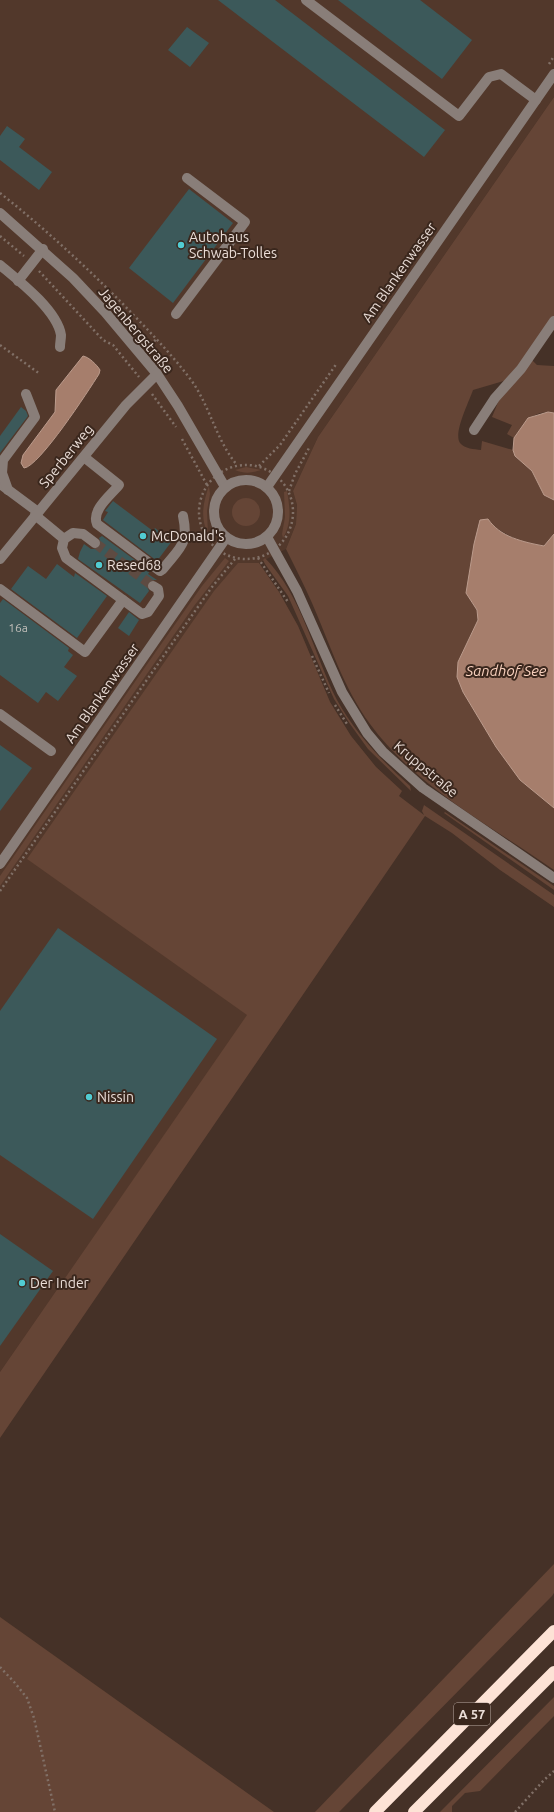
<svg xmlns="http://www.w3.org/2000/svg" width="554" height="1812" font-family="Ubuntu,sans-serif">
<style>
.built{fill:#52382b}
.green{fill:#654536}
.water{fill:#a67e6c;stroke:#bb9b8c}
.building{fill:#3c595a}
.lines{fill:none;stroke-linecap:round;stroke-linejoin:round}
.minor-tunnel{stroke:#5e4b42;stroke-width:10;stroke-dasharray:10 5;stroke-linecap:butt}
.path{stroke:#817067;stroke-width:2.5;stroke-dasharray:2 3;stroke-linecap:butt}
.minor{stroke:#897e79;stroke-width:10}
.highway{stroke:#fde3d6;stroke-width:12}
.poi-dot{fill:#51ccd2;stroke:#3a271d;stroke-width:1.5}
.labels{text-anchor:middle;stroke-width:4;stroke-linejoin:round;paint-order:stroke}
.number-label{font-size:12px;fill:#bfbdb8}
.shield{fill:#3a271d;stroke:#b6a7a0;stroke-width:1}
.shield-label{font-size:13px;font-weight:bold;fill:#ebded8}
.poi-label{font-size:14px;fill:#ebded8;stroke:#3a271d;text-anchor:start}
.street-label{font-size:14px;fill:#ebded8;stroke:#3a271d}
.water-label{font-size:15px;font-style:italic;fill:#fad2bf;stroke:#3a271d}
</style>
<rect width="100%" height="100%" fill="#453127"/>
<path class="built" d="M0,0H554V97L318,437L293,491L297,505L296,524L286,549L259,563L279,592L298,626L330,702L351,736L376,767L402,791L28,859L248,1015L0,1372Z"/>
<g class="green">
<path d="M554,97V316L528,354L507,380L473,390C469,402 453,433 460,443C465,449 474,449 481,450L482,441L513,450L515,456L532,471L544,495L554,500V534L544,546L519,541L494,527L466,593L477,610L478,620L458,662L520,780L554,808V870C490,825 416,787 370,724C343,687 330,644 312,603C304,585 295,567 286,549L296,524L297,505L293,491L318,437Z"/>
<path d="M532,360L537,365L554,366V413C533,409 525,423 514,438L507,434L512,425L492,417L499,400Z"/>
<path d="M246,467L261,470C252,473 245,474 235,470Z"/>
<path d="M209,486L210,494L207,511L208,534C200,518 203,502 209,486Z"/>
<path d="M287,491C290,508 292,523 283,538L282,534L285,517L284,492Z"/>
<circle cx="246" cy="512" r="14"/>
<path d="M225,558L229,561L194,606L0,886V876L157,650L202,586Z"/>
<path d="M265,558C302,595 314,655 337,700C355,733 382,761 410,786L411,791L368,749L350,724L334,699L288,596L265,564L263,560Z"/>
<path d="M238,563H259L279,592L298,626L330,702L351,736L376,767L402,791L399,796L424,815L422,811L424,805L554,895V907L500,870L452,833L425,816L0,1438V1372L247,1015L27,859L214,591Z"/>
<path d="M445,812L554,886V890L444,813Z"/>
<path d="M554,1564V1593L552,1596L339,1812H315Z"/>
<path d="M0,1617L274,1812H0Z"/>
<path d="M554,1697V1716L480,1791L465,1793L452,1806V1812H440Z"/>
</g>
<g class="water">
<path d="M83,356C89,357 97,365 100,370L99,374C89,390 39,467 24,468L21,463L23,455L55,412L56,390Z"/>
<path d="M548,412L554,413V500L544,495L532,471L515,456L513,450L514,438L528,418Z"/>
<path d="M488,519C500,537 523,542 544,546L554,534V808L520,780L496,747L463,692L457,677L458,662L478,620L477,610L466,593L474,544L480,520Z"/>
</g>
<g class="building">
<path d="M218,0H275L445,130L424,157Z"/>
<path d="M338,0H420L472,40L442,79Z"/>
<path d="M187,27L209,43L190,67L168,50Z"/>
<path d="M7,126L25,139L19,147L52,172L39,190L0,160V136Z"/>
<path d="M189,189L233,223L173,303L129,268Z"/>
<path d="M21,407L26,411L28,416L0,453V436Z"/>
<path d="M113,501L153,531L155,528L172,541L157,561L103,520L108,512L105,511Z"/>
<path d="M102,536L150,571L148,574L157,580H153L148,582L147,586L149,591L140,603L78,559L80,552L84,544L91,549H97L100,547L101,543L99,538Z"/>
<path d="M57,564L74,577L75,573L107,596L77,638L11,589L28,566L46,579Z"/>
<path d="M3,599L69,648L68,651L73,655L64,667L77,676L58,701L46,692L38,703L0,675V603Z"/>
<path d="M129,612L139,620L129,636L118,628Z"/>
<path d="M0,745L32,768L0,811Z"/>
<path d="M58,928L217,1039L93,1219L0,1155V1011Z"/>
<path d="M0,1234L53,1271L0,1346Z"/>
</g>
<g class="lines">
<path class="minor-tunnel" d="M95,543L153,586"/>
<g class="path">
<path d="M549,64L554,56"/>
<path d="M0,193C43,227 83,264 122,303C146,328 170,352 191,380C210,406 216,440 237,465"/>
<path d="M0,236L24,256"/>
<path d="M39,271L103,340L113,345L139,377"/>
<path d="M0,345L40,374"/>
<path d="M146,347L157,339"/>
<path d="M152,394L176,427"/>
<path d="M182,439L207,485"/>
<circle cx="246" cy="512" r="47"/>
<path d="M259,466L280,445L337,363"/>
<path d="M289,491L295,474L309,448"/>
<path d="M258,558L288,602"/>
<path d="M312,656L329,693"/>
<path d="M335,705L347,724"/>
<path d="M0,891L176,638L212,587L235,559"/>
<path d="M0,1667L15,1683L27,1698L34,1718L55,1812"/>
<path d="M515,1812L544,1780L554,1771"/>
</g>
<g class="minor">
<path d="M306,0L459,116L489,77L501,74L536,100"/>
<path d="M0,213L73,278L105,312L157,374L178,406L225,487"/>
<path d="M0,265C18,280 57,310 61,335C61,339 60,343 60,347"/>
<path d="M18,281L43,249"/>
<path d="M176,314L245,222L187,178"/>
<path d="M474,430L495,398L521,369L554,321"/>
<path d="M84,457L119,485C111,495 91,510 97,524L160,571L163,569C180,547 189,545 183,516"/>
<circle cx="246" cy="512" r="32"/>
<path d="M3,486L38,512"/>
<path d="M267,487L554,74"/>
<path d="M8,490L2,473L3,460L35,417L26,394"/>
<path d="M35,515L64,539"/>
<path d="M267,537L297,591L342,692L367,733L383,752L423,788L554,878"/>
<path d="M95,543L83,534L73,533L64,539L62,548L66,558L142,614L148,612L159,596L158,589L153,586"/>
<path d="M0,559L126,405L157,374"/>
<path d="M0,589L85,652L123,600"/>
<path d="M0,714L51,751"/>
<path d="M0,864L226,538"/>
</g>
<g class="highway">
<path d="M375,1812L554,1631"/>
<path d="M414,1812L554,1672"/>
</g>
</g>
<g class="poi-dot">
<circle cx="181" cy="245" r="4"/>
<circle cx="143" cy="536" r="4"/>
<circle cx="99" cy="565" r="4"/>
<circle cx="89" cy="1097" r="4"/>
<circle cx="22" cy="1283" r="4"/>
</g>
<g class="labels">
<g class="number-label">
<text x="18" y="632">16a</text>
</g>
<rect class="shield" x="454" y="1703" width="36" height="22" rx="3"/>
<g class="shield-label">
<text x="472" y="1719">A 57</text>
</g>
<g class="poi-label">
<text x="189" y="242">Autohaus<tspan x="189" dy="16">Schwab-Tolles</tspan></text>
<text x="151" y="541">McDonald's</text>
<text x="107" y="570">Resed68</text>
<text x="97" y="1102">Nissin</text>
<text x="30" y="1288">Der Inder</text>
</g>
<g class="street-label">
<text transform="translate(399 272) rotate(-55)" y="5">Am Blankenwasser</text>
<text transform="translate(136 330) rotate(50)" y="5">Jagenbergstraße</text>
<text transform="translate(66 456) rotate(-51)" y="5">Sperberweg</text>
<text transform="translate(102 693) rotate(-55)" y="5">Am Blankenwasser</text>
<text transform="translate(426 769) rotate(40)" y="5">Kruppstraße</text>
</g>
<g class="water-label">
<text x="506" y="676">Sandhof See</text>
</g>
</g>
</svg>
